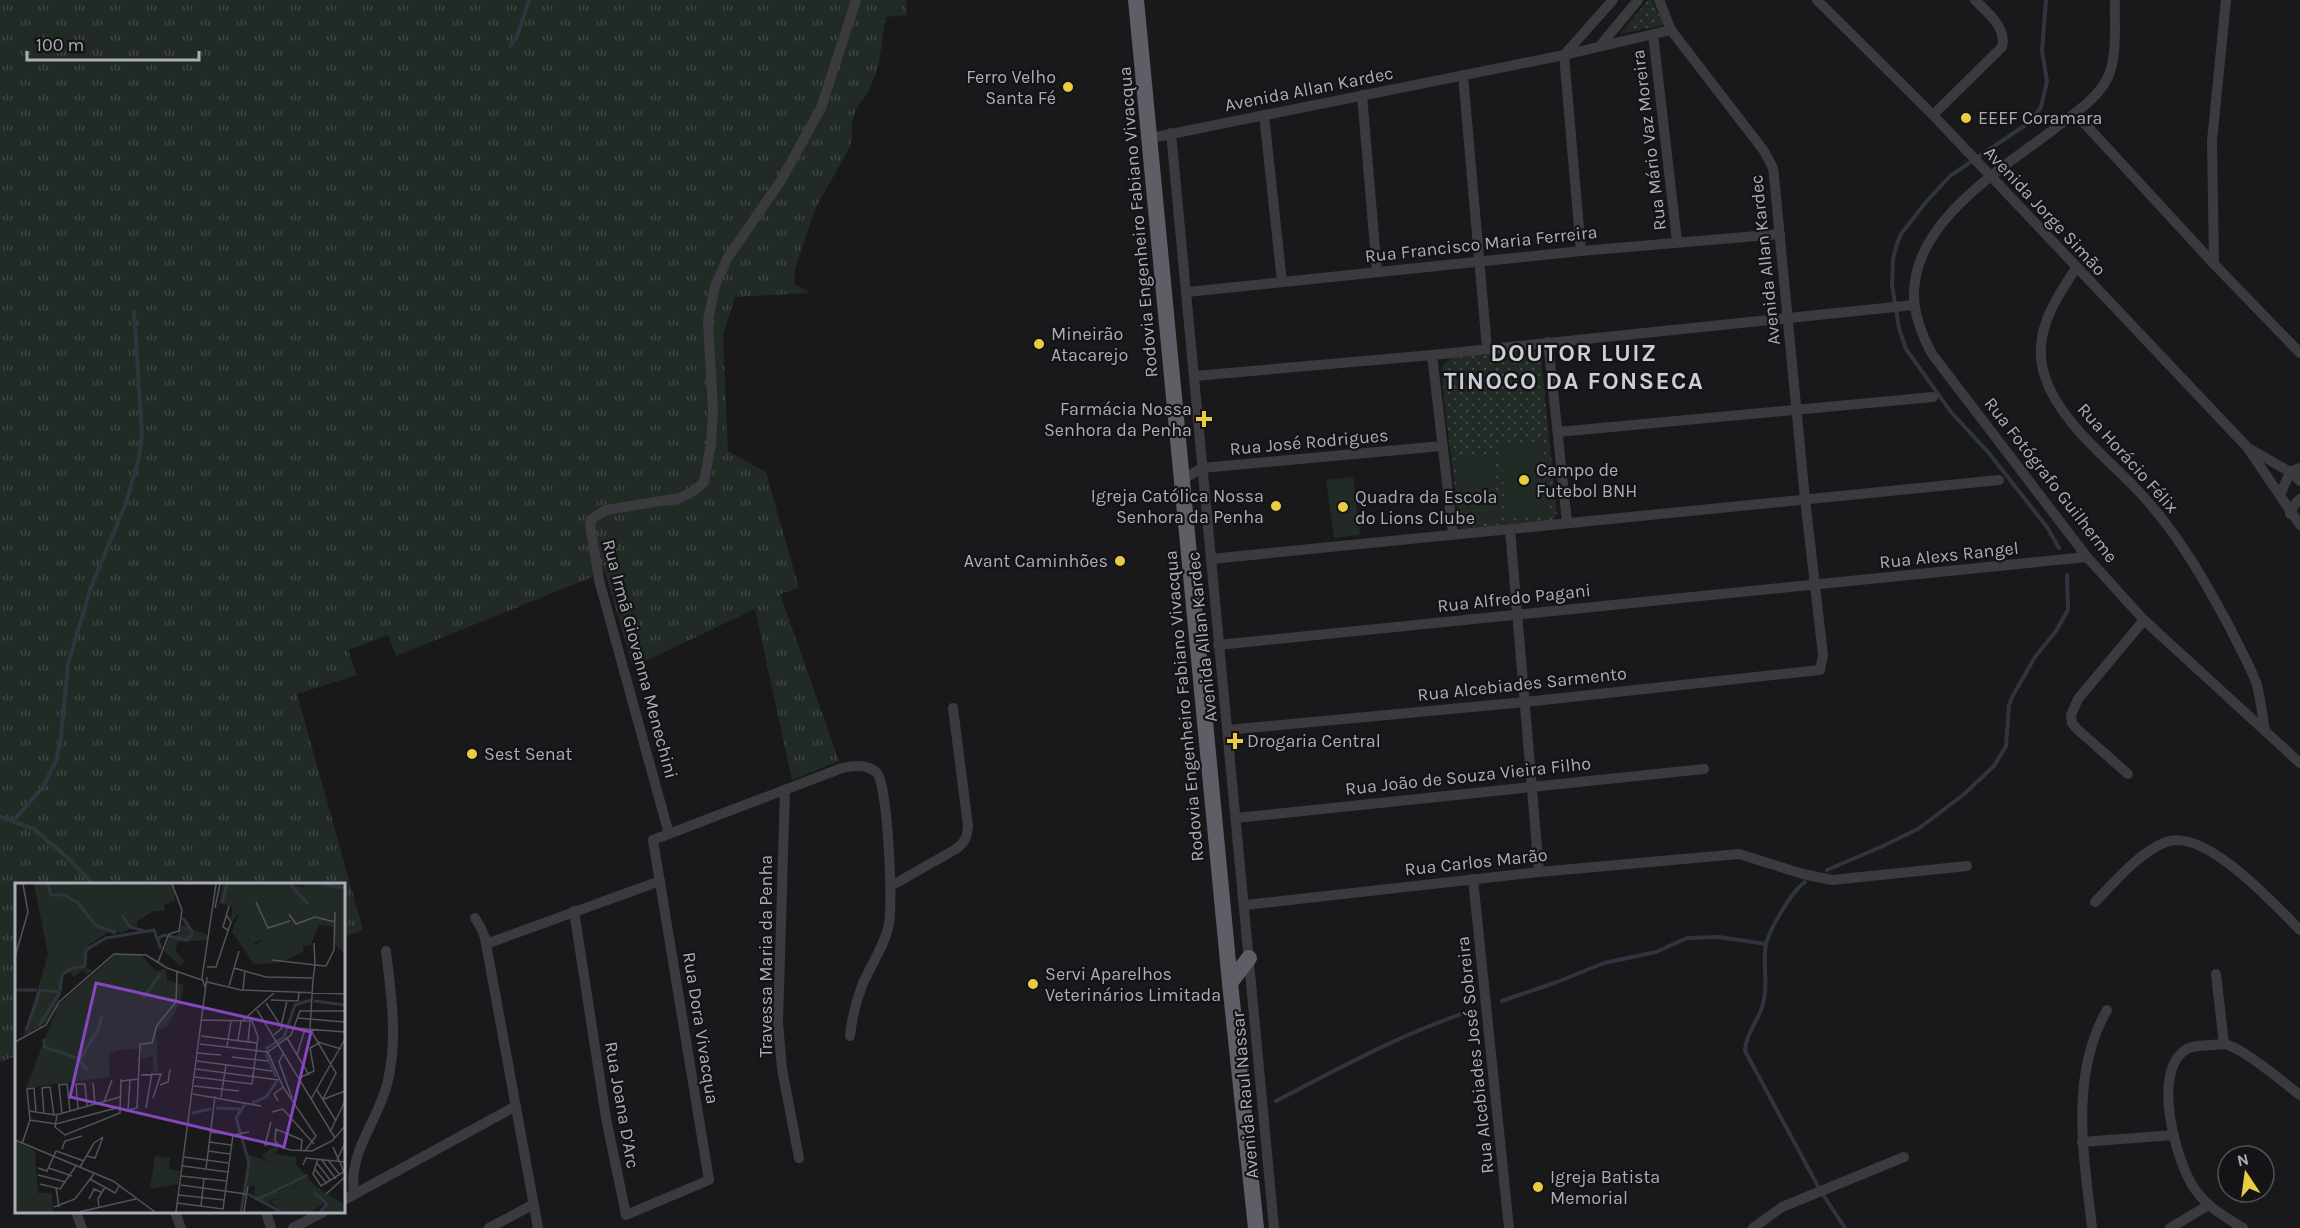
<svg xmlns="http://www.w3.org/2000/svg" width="2300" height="1228" font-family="Karla,sans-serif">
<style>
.grass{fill:url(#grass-tufts)}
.park{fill:url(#park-dots)}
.pitch{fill:#222a25}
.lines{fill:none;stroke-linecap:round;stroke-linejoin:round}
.stream{stroke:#2f353e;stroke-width:4}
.minor{stroke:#3a3a3f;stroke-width:10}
.trunk{stroke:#5e5e67;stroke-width:16}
.poi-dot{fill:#e9cc42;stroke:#141315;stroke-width:2}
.labels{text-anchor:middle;stroke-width:4.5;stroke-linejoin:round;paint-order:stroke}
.poi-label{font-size:18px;fill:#abadb9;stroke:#141315;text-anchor:start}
.street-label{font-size:18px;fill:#abadb9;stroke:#141315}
.district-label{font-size:24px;font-weight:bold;letter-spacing:1.5px;fill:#cccdd6;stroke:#141315}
.inset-river{fill:none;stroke:#2f353e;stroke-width:3}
.inset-road{fill:none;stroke:#53545a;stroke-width:1.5}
.view{fill:#8546be;fill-opacity:0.15;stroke:#8546be;stroke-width:3}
.inset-edge{fill:none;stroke:#abadb9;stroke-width:3}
</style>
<defs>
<pattern id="grass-tufts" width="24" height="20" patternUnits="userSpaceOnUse" patternTransform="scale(1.5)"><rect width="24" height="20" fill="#222a25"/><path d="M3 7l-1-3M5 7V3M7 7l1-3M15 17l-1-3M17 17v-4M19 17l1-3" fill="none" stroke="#3f4643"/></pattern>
<pattern id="park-dots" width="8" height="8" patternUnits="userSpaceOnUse" patternTransform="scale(1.5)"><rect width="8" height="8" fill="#222a25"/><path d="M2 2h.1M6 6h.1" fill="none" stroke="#3f4643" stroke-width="1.8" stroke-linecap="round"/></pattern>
</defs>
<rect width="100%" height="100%" fill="#19181a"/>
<path class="grass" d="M0,0H906L907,15L886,17L878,68L869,91L856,109L852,122V140L848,151L816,207L795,269L794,284L811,293L735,297L723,335L728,451L766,472L799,588L780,594L839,761L792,780L755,609L633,667L605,572L396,656L388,635L348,650L357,675L297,694L363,930L344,937V884H16V1056L0,1062Z"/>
<g class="park">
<path d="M1648,0H1652L1664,25L1620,34Z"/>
<path d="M1531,350L1537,351L1541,358L1557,514L1553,520L1460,529L1444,400L1442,366L1451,358Z"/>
</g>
<g class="pitch">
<path d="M1541,442L1549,515L1507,519L1500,446Z"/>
<path d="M1493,455L1499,519L1462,523L1455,459Z"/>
<path d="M1353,477L1360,535L1334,538L1326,480Z"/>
</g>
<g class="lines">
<g class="stream">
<path d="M2046,0L2042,51L2047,81L2041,107L2030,122L1950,176L1926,202L1901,234L1897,244L1893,259L1892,285L1899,328L1906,349L1951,412L1988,452L2047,527L2059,548"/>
<path d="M510,46L517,36L529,0"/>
<path d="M0,817L34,829L68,858L93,884"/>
<path d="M13,821L43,787L56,761L61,737L68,664L91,587L126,503L139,457L142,434L134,312"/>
<path d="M1827,870L1883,846L1918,829L1963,795L1994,766L2006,746L2009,705L2012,697L2035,657L2056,631L2068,610L2067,575"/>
<path d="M1805,882C1792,891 1770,928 1766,944C1762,964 1769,984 1763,1004C1759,1020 1745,1035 1745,1051L1820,1190L1845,1228"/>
<path d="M1502,1001L1557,982L1604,963L1656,952L1687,938L1719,937L1766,944"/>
<path d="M1276,1101C1340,1068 1404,1032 1474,1010"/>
</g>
<g class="minor">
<path d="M1659,0L1671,30"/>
<path d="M1817,0L1933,115L2247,447L2300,525"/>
<path d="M2115,0C2114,24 2118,54 2108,77C2097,100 2073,114 2053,130C2001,169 1911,223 1914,298C1915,318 1923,337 1932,354L2087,557L2124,598L2144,620L2300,763"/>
<path d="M1653,34L1677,241"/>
<path d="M1600,46L1638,0"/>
<path d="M1463,75L1487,349"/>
<path d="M1362,95L1377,272"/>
<path d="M2075,113L2214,264L2300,353"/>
<path d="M1264,115L1282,282"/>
<path d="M1933,115L2002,47C2007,28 1988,13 1975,0"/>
<path d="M1171,133L1274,1228"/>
<path d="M1151,138L1564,55L1671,30L1764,151L1773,168L1774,176L1805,499L1823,655L1820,670L1525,702L1228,730"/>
<path d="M1581,251L1564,55L1613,0"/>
<path d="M2214,264L2212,141L2226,0"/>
<path d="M2076,268C2054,302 2031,335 2045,377C2060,423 2110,460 2142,495C2178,534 2205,581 2230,628C2239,647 2250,665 2257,685C2261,700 2262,715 2265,730"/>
<path d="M1187,292L1581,251L1780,234"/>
<path d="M1548,342L1567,522"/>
<path d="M1432,355L1453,534"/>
<path d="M1195,376L1432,355L1914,305"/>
<path d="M1558,432L1933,397"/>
<path d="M2250,449L2290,472L2300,481"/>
<path d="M1182,480L1202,468L1442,446"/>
<path d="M2280,495L2290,472L2300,468"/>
<path d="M2290,514L2294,505L2300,499"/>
<path d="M1510,529L1539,872"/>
<path d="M1211,559L1999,480"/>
<path d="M1218,645L2087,557"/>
<path d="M2128,774L2077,729L2072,723L2071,715L2078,699L2144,620"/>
<path d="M785,790L778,1022L782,1069L799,1158"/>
<path d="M1236,818L1704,769"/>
<path d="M669,834L599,580L590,524L593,518L606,510L680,498L694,491L704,482L711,444L713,410L708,321L715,286L728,257L780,182L821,108L856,0"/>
<path d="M1473,879L1509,1228"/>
<path d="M891,886L956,849C965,842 967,838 968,826L953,708"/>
<path d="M2095,902C2116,881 2138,853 2166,842C2205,827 2275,905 2300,930"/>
<path d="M1245,905L1539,872L1739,854L1803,874L1832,880L1967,866"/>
<path d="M574,911L606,1118L626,1215L709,1180L653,840L842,768C854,765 868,764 877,773C888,786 893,904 889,924C885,944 872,964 863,983C856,1001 852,1017 850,1036"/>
<path d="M475,918L481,928L485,938L538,1228"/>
<path d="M486,944L660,881"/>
<path d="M2216,974L2224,1044"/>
<path d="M2082,1142L2174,1135"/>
<path d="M354,1194C348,1149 379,1122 388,1080C398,1037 391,994 386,951"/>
<path d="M344,1200L516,1106"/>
<path d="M76,1212L82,1228"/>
<path d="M175,1212L181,1228"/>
<path d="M266,1212L271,1228"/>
<path d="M293,1228L323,1212"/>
<path d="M489,1228L534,1204"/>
<path d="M1753,1228L1782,1207L1904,1157"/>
<path d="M2092,1228C2084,1156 2069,1076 2107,1010"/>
<path d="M2170,1228L2207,1206"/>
<path d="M2243,1228C2224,1216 2207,1207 2194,1188C2176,1161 2152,1074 2184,1051C2191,1045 2201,1046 2210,1045C2214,1045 2220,1044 2224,1044C2242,1047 2284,1083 2300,1095"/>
</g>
<g class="trunk">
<path d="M1136,0L1230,983L1256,1228"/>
<path d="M1230,983L1249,958"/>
</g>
</g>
<g class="poi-dot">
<circle cx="1068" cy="87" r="6"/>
<circle cx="1966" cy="118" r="6"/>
<circle cx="1039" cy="344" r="6"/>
<path d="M1201 410h6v6h6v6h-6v6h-6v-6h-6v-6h6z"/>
<circle cx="1524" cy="480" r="6"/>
<circle cx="1276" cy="506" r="6"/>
<circle cx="1343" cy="507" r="6"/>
<circle cx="1120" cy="561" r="6"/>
<path d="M1232 732h6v6h6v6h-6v6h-6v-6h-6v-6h6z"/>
<circle cx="472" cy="754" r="6"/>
<circle cx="1033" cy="984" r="6"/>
<circle cx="1538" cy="1187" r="6"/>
</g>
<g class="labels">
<g class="poi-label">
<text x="1056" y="83" text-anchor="end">Ferro Velho<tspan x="1056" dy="21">Santa Fé</tspan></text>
<text x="1978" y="124">EEEF Coramara</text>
<text x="1051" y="340">Mineirão<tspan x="1051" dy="21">Atacarejo</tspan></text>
<text x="1192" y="415" text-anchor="end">Farmácia Nossa<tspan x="1192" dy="21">Senhora da Penha</tspan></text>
<text x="1536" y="476">Campo de<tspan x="1536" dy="21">Futebol BNH</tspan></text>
<text x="1264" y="502" text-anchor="end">Igreja Católica Nossa<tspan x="1264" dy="21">Senhora da Penha</tspan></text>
<text x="1355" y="503">Quadra da Escola<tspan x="1355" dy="21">do Lions Clube</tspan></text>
<text x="1108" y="567" text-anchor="end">Avant Caminhões</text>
<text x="1247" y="747">Drogaria Central</text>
<text x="484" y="760">Sest Senat</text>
<text x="1045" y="980">Servi Aparelhos<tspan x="1045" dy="21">Veterinários Limitada</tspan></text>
<text x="1550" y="1183">Igreja Batista<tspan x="1550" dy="21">Memorial</tspan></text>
</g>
<g class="street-label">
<text transform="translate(1309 89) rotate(-11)" y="6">Avenida Allan Kardec</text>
<text transform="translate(1649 140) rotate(-97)" y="6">Rua Mário Vaz Moreira</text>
<text transform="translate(2045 211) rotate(47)" y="6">Avenida Jorge Simão</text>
<text transform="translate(1138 222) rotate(-95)" y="6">Rodovia Engenheiro Fabiano Vivacqua</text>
<text transform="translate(1481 244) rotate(-6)" y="6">Rua Francisco Maria Ferreira</text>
<text transform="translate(1765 260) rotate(-96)" y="6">Avenida Allan Kardec</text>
<text transform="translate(1309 442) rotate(-5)" y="6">Rua José Rodrigues</text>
<text transform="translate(2128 458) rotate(48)" y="6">Rua Horácio Félix</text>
<text transform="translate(2051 480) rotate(52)" y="6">Rua Fotógrafo Guilherme</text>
<text transform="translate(1949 555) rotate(-6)" y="6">Rua Alexs Rangel</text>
<text transform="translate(1514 598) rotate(-6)" y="6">Rua Alfredo Pagani</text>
<text transform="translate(1202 637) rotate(-96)" y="6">Avenida Allan Kardec</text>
<text transform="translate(640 659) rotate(75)" y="6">Rua Irmã Giovanna Menechini</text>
<text transform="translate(1522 684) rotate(-6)" y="6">Rua Alcebiades Sarmento</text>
<text transform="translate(1184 706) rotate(-95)" y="6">Rodovia Engenheiro Fabiano Vivacqua</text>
<text transform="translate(1468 776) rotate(-6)" y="6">Rua João de Souza Vieira Filho</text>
<text transform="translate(1476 862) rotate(-6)" y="6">Rua Carlos Marão</text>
<text transform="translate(766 956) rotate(-90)" y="6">Travessa Maria da Penha</text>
<text transform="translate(701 1028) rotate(81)" y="6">Rua Dora Vivacqua</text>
<text transform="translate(1475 1055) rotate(-96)" y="6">Rua Alcebiades José Sobreira</text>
<text transform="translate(1245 1095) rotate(-95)" y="6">Avenida Raul Nassar</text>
<text transform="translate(622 1105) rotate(80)" y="6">Rua Joana D'Arc</text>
</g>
<g class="district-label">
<text x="1574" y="361">DOUTOR LUIZ<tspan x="1574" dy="28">TINOCO DA FONSECA</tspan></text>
</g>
</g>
<g transform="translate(15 883)">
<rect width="330" height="330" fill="#19181a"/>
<path d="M19,1H158L160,11V18L149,22L150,28H139L122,38V42L106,50L97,47L74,62L70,76L73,80L68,84L77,87L72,92L68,87L59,94L55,89L49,91L45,97L47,109L33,138L9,153L33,71ZM208,1H277L289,5L288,1H330V71L318,59L319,44L304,42L296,62L288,63V69L265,80L239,81L217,49L219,43L235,59L242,61L251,54L249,50L238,37L223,31L216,40L217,24L204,20ZM101,71L126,72L141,88L151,86L152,97L169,102L165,121L151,145L141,147L143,189L138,190V173L126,176L125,166L103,167L94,171L95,194L11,205L43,122ZM0,258L20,268L23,310H37L38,329H0ZM232,271L257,280L261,295L274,289L260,306L263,309L281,299L278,306L286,304L294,311L291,304L300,303L330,322V329H309L310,319L297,329H289L269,324V315L254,317L253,324L239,312L240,304L232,302Z" fill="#222a25"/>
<path d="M225,30L241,39L251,52L249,56L237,60L227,52L219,42ZM165,41L191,51L193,57L163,59L160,68L170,78L165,83L149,68L154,55L163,51ZM261,262L264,266L259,271L282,274L281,281L300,303L291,304L293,312L286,304L279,306L281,299L260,308L264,298L275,291L261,295L257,281L248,275V271ZM270,315L269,324H286L289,329H267L254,318Z" fill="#222a25"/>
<path d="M140,273L155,275L154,286L165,288L163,301L135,306Z" fill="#222a25"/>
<path class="inset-river" d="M33,1L36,12H49L63,20L80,42L101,50M275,1L293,21M306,1L330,5M207,20L212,1M107,32L115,44L134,49M168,35L178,50M143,55L149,52L172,57L178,51M0,107H22M24,107L44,109M45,108L47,92L55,86L70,83L71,67L91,55L139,47L146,66M128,115L145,92M299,118L330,122M24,143L45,109M11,148L25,107M29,156V164L62,175L72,187M65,176L84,145L87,132M261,194L252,173V165L269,154L280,122L296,117M237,220L251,214L262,198M201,225L225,226M177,230L196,226M299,309L312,321L305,329M233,311L266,329M243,316L293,292M226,329L234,280L221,235L230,221"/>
<path class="inset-road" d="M241,19L253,45L275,38M200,25L205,1M274,31L281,41L300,34L320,39M213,47L208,44L214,23M0,74L13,29L8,1M257,77L300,82L299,60M143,79L154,51L164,48L167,27L157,1M192,84H201L216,39L212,33M219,85L251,94L297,95M192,99L226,107L330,111M214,103L224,68M190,104L187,95L201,1M228,107L230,88M256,117L283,118L284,110M251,120L267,145L259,152M242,127L320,255M282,135L330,139M266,143L272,118M279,145L330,149M186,153L242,160M272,155L294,192M223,157L226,139L261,108M233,158L235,139M0,159L31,142L44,119L99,71L131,72L152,85L187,97M303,159L326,166M185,161L253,169M212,164L216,138M269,169L264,179L277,215M181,170L206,172M282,172L290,146M217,174L253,178M182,178L257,188M181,186L264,197M126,192L146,191L138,215M180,194L237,201L243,154L237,138L186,137M284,195L299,188L295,165L304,160M115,197L113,227L122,225L125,161L137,160L142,142L161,119L162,89M106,198L124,196M78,200L80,221M145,202L153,199L155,186M179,203L224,208M302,207L321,238M178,211L246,223M206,214L211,182M296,216L330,156M308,216L321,190L295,146L298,96L300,82L311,83L319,67L320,29M309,216L330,208M263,218L259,211L268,204M89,219L97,197M131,225L137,190M63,226L61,201H70L72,223M14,228L41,232L105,214M257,229L268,226L299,261M29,231L27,205L35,204L39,233M47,231L44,202L52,201L55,228M42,232L40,244L50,252L105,230L106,196M15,237L41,241L105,224M256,239L250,262L261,260M195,249L218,252L234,249M315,249L330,218M0,257L98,298L140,329M194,259L216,262M7,261L15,237L12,206L19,205L21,229M318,264L329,289M47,266L50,258L67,253M286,267L287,257L261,246L260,258L268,265L276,267L297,268L317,258L330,243M41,268L69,278M193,268L215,271M290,268L301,253L268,204L253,169L276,152L285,128H330M72,273L80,275L88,254M169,274L213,280M303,276L298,291L306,303L330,288M306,276L321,296M313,277L325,292M322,277L330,260M301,279L316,298M288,282L291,275L330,279M168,283L213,289M65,284L79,260L88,254M23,285L32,288L41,268M34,285L57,293M299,285L312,301M191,286L200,213M23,292L51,299M166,293L212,298M75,296L100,310L104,303M25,301L45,306L61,283M166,302L231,311M41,305L44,324M311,311L330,294M164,312L209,317M74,316L79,306L86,309M162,320L208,326L218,252M186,323L189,295M39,324L60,316L79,291M84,324L83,316L90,304M64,329L121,316M161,329L192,94M229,329L233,303"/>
<path class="view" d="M81,100L296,149L269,264L55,214Z"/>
<rect width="330" height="330" class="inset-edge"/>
</g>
<g transform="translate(2246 1174) rotate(347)"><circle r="28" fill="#141315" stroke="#505157" stroke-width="1.5"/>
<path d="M0-4.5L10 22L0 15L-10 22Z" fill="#e9cc42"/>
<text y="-9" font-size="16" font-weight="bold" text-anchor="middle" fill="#abadb9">N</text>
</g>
<path d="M27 51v9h172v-9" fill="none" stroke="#abadb9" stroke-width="3"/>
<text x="36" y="51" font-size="18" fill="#abadb9" stroke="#141315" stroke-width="4.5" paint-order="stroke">100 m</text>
</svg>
